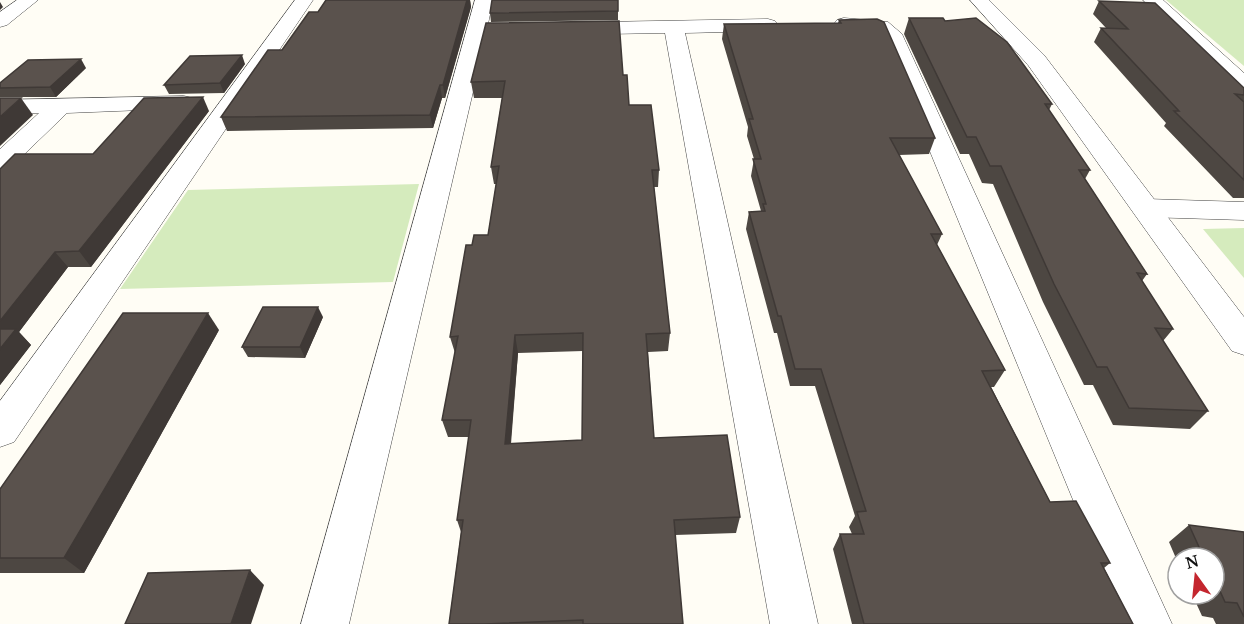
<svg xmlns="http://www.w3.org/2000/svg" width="1244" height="624" font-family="'Noto Serif',serif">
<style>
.green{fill:#d5ebbd}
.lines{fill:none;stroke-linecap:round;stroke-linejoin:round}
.minor-casing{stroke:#444;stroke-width:1}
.tertiary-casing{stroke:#444;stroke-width:1}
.minor{fill:#fff;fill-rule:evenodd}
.tertiary{fill:#fff;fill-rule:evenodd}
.wall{fill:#4d4742;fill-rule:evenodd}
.shaded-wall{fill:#3f3936}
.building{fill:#5a524d;stroke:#3f3936;stroke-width:1.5;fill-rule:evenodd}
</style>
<rect width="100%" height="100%" fill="#fffdf5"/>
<g class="green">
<path d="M1166,0H1244V66Z"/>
<path d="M419,184L393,282L120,289L188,190Z"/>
<path d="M1244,228V278L1203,229Z"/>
</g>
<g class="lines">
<g class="minor-casing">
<g id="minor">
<path d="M17,0H38L7,25L0,27V12Z"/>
<path d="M295,0H313L14,442L0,447V401Z"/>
<path d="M475,0H493L488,24L768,19L775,21L778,25L775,29L768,31L685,33L818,624H770L665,33L486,36L349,624H301Z"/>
<path d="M1143,0H1163L1244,73V92L1236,90Z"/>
<path d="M844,18L888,22L902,34L1172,624H1124L883,37L876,32L837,28L834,24L837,20Z"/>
<path d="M184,96L192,98L196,103L192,108L67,113L9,169L0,171V149L39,113L0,114V100Z"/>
<path d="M1146,199L1244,202V220L1146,217L1136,214L1132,208L1136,202Z"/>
</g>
</g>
<g class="tertiary-casing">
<path id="tertiary" d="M970,0H989L1044,55L1244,317V355L1232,351L1028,65Z"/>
</g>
<use href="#minor" class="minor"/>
<use href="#tertiary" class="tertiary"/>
</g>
<g class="wall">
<path d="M326,0H470L471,7L445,98H442L433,128L227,131L221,117L318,12Z"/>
<path d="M1099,1L1244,88V198H1233L1164,126L1166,123L1094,42L1101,28H1106L1093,14Z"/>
<path d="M618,11V20L491,22L490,13Z"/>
<path d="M909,18L945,21L1052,104L1049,110L1090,170L1085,179L1147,274L1142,281L1173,329L1163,341L1208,411L1190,429L1113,425L1093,385H1084L1043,302L993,184L982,183L969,154H960L904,34Z"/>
<path d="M839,20L935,138L929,154L899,155L942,234L937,245L1005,370L994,387H991L1050,502L1110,563L1104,568L1133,624H852L833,549L840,534H852L849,527L855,516L815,386H790L777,333H774L746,229L749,212L761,211L751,176L754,159L747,136L748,127L722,39L724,24L838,23Z"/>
<path d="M245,64L224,93L169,94L164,85Z"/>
<path d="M86,68L56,97H0V83Z"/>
<path d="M623,75L629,105L659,170L658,187H654L670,333L668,351L648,352L654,438L740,517L736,533L675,535L683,624H449L461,532L457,520L469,437H448L442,420L455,353L450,337L472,245L488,235L496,184H494L491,167L502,98H474L471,82ZM583,351L582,440L511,444L518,353Z"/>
<path d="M209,111L91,267H68L19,332L31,345L0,385V169L93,154Z"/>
<path d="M323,317L305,358L248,357L242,347Z"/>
<path d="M219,330L84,573H0V489Z"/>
<path d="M1189,525L1244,532V624H1216L1213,618L1202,616L1192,594H1214V558H1178V563L1169,542Z"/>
</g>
<g class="shaded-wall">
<path d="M467,0H470L471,7L445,98L443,85Z"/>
<path d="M0,2L3,7L0,10Z"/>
<path d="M242,55L245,64L224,93L220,83Z"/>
<path d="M81,59L86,68L56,97L50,87Z"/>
<path d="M440,85L442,98L433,128L430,115Z"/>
<path d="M203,97L209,111L91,267L79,251Z"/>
<path d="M21,98L33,115L0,146V117Z"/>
<path d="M55,252L68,267L19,332L31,345L0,385V321Z"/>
<path d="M318,307L323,317L305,358L300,347Z"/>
<path d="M208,313L219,330L84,573L64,558Z"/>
<path d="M515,335L518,353L509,461L505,444Z"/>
<path d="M250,570L264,585L251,624H231Z"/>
</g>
<g class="building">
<path d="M326,0H467L443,85H440L430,115L221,117L268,50H282L309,12H318Z"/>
<path d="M492,0H618V11L490,13Z"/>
<path d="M1099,1L1155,3L1244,88V95L1235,94L1244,102V180L1174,111H1179L1101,28L1128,29Z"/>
<path d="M909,18H943L945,21L976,18L1007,42L1052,104H1045L1090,170H1079L1147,274L1137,273L1173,329L1155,328L1208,411L1129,408L1107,367H1097L1054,284L1001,166H990L976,137H967Z"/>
<path d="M877,19L884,22L935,138H890L942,234H931L1005,370L982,371L1050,502L1076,501L1110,563H1101L1133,624H864L840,534H864L857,512L866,511L821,369H795L781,316H778L749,212L765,211L763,204H766L753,159H761L749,119H753L724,24L841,23L839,20Z"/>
<path d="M619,21L623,75H627L629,105H651L659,170H652L670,333L646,334L654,438L727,435L740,517L674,520L683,624H583V620L485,624H449L463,520H457L471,420H442L458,336L450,337L466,245H472L474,235H488L499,166L491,167L505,81L471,82L486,23ZM583,333L582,440L505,444L515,335Z"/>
<path d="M242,55L220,83L164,85L190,56Z"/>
<path d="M81,59L50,87L0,88V83L28,60Z"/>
<path d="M203,97L79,251L55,252L0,321V169L15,154H93L144,98Z"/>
<path d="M0,98H21L0,117Z"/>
<path d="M263,307H318L300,347H242Z"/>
<path d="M123,313H208L64,558H0V489Z"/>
<path d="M0,329H16L0,349Z"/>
<path d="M1189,525L1244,532V617L1237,603L1225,602L1214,578V558H1204Z"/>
<path d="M250,570L231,624H125L148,573Z"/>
</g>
<g transform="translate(1196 576) rotate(345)"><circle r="28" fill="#ffffff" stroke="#a0a0a0" stroke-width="1.5"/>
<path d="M0-4.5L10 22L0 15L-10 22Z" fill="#c4262e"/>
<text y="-9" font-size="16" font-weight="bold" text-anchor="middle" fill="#111111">N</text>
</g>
</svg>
